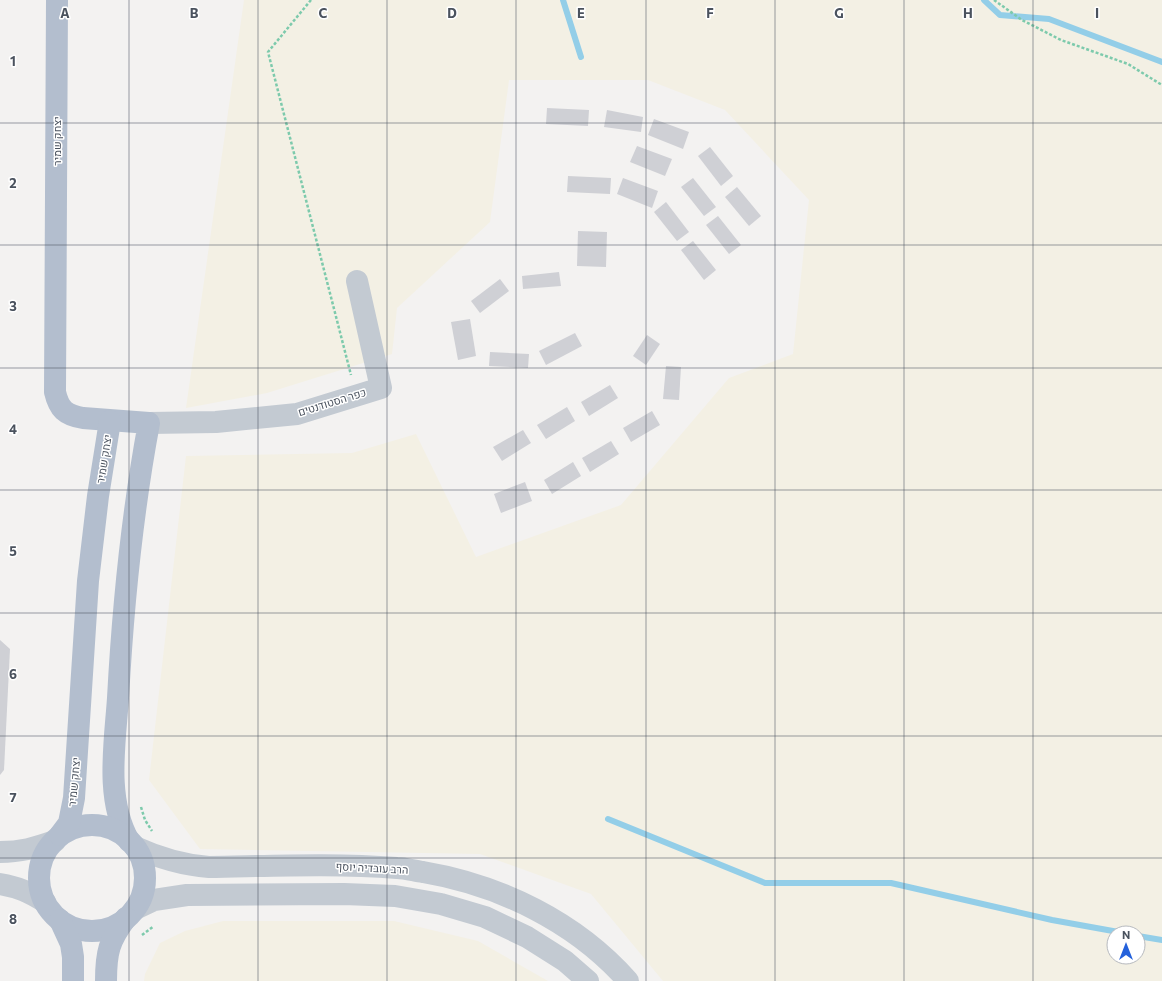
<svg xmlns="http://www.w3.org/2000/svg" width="1162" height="981" font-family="Commissioner,Heebo,sans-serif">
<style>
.sand{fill:#f3f0e4;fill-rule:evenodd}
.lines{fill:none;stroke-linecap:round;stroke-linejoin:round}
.stream{stroke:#93cee8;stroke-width:6}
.building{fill:#cfd0d5}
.path{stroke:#7dcaac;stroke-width:2.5;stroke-dasharray:3 2;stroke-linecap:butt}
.minor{stroke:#c3cad2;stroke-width:22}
.major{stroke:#b3bece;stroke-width:22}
.grid{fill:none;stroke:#4a525e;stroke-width:1;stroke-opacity:0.55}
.labels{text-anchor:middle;stroke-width:3;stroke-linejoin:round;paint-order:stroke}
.street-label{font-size:11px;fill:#4a525e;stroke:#fff}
.grid-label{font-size:13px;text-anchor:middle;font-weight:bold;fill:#4a525e;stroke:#fff;stroke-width:3;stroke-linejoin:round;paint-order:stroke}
</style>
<rect width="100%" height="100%" fill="#f3f2f1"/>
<g class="sand">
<path d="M244,0H1162V981H663L591,894L480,854L200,849L149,780L186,456L352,453L416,434L476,557L621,505L729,378L793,354L809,200L725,110L648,80H509L490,222L397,308L392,354L267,393L186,408ZM1114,933H1138V957H1114Z"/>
<path d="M223,921H394L478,941L548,981H144L145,974L160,943L185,931Z"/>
</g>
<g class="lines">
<g class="stream">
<path d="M563,0L581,57"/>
<path d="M984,0L1000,15L1049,19L1162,62"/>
<path d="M608,819L765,883H891L1052,920L1124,933"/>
<path d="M1138,936L1162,940"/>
</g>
</g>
<g class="building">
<path d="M547,108L589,110L588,126L546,124Z"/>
<path d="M607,110L643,117L641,132L604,127Z"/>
<path d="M654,119L689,132L683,149L648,135Z"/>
<path d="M637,146L672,159L665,176L630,162Z"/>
<path d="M710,147L733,176L721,186L698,156Z"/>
<path d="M568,176L611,178L610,194L567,192Z"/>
<path d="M623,178L658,191L652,208L617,194Z"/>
<path d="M693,178L716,207L704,216L681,187Z"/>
<path d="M737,187L761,216L749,226L725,197Z"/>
<path d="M666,202L689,232L677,241L654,212Z"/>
<path d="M718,216L741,245L729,254L706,225Z"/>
<path d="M578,231L607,232L606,267L577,266Z"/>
<path d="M693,241L716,270L704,280L681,250Z"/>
<path d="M559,272L561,286L523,289L522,276Z"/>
<path d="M500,279L509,291L480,313L471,301Z"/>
<path d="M470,319L476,356L458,360L451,322Z"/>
<path d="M575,333L582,346L546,365L539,351Z"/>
<path d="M647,335L660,344L646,365L633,356Z"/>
<path d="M490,352L529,354L528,368L489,366Z"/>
<path d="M666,366L681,367L679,400L663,399Z"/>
<path d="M610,385L618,398L589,416L581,402Z"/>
<path d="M567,407L575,421L546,439L537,425Z"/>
<path d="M652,411L660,425L631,442L623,428Z"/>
<path d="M523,430L531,443L502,461L493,447Z"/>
<path d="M611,441L619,454L590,472L582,458Z"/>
<path d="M573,462L581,476L552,494L544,480Z"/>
<path d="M525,482L532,501L501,513L494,494Z"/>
<path d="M0,640L10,649L4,770L0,775Z"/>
</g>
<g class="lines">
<g class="path">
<path d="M311,0L268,52L351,375"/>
<path d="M994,0L1022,20L1061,40L1128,64L1162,85"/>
<path d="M141,807L145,820L152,831"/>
<path d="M142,935L154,926"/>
</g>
<g class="minor">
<path d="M149,423L216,422L297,414L381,388L357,281"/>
<path d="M135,847C159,858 182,865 209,867C271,866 335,863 397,868C405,868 415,871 423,872C500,885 576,922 628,981"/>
<path d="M0,852C21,852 35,848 55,841"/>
<path d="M0,884C18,887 29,892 45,902"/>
<path d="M135,909L154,900L187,895L344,894L395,896L441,904L485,917L527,937L565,961L588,981"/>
</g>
<g class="major">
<path d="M57,0L55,392C59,409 65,415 83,418L149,423C132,514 123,605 118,698C115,743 105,799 129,841"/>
<circle cx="92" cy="878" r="53"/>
<path d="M60,835L69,823L74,798L88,581L98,496L110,421"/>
<path d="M60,920L71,944L73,957V981"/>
<path d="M106,981C106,952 109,941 126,918"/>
</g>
</g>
<path class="grid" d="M129,0V981M258,0V981M387,0V981M516,0V981M646,0V981M775,0V981M904,0V981M1033,0V981M0,123H1162M0,245H1162M0,368H1162M0,490H1162M0,613H1162M0,736H1162M0,858H1162"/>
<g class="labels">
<g class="street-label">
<text transform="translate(57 141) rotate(-90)" y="4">יצחק שמיר</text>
<text transform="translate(332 402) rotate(-17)" y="4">כפר הסטודנטים</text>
<text transform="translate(104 459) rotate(-81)" y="4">יצחק שמיר</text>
<text transform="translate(74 782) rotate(-85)" y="4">יצחק שמיר</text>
<text transform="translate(372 868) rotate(3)" y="4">הרב עובדיה יוסף</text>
</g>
</g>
<g class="grid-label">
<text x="65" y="18">A</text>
<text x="194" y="18">B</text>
<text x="323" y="18">C</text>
<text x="452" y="18">D</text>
<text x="581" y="18">E</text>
<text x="710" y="18">F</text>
<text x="839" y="18">G</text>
<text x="968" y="18">H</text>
<text x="1097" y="18">I</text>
<text x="13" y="66">1</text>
<text x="13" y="188">2</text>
<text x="13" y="311">3</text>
<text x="13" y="434">4</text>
<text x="13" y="556">5</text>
<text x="13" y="679">6</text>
<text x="13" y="802">7</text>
<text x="13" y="924">8</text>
</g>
<g transform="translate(1126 945)"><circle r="19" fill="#ffffff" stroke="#b7babf"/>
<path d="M0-3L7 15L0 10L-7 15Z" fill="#2461db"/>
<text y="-6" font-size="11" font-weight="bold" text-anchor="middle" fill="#4a525e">N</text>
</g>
</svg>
